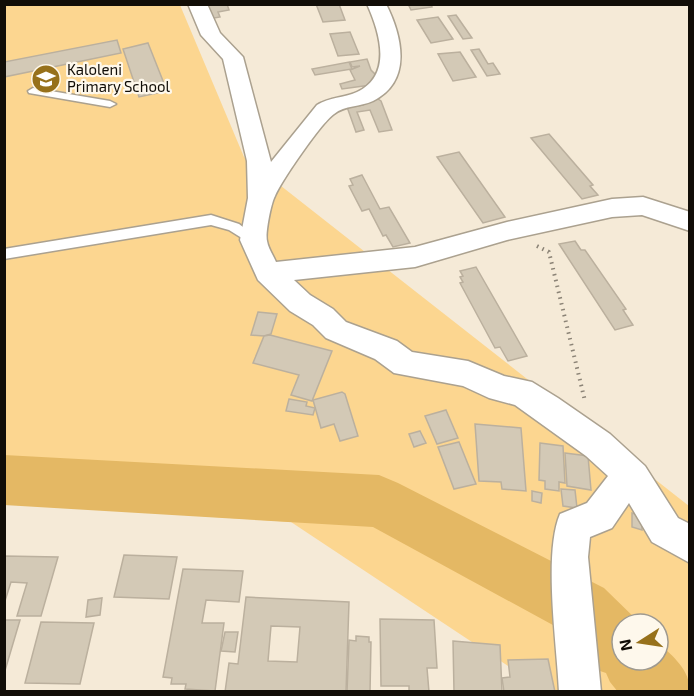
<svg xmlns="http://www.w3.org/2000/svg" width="694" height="696" font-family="'Exo 2',sans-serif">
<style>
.green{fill:#fcd690;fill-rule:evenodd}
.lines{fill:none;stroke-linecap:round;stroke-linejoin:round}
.river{fill:#e4b864;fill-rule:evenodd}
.building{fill:#d3c9b6;stroke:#bbb09e;stroke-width:1.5;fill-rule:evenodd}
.lane-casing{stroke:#aba18f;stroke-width:3}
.street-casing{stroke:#aba18f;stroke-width:3}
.path{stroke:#8b8376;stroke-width:4;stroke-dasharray:1.5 4.5;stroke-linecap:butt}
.lane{fill:#fff;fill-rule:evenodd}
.street{fill:#fff;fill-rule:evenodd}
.labels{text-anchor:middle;stroke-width:4.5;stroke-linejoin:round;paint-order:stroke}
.far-poi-label{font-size:15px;fill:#110d07;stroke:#fef8ec;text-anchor:start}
</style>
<rect width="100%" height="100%" fill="#f5ead7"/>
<path class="green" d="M4,5H180L244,157L689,506V691H546L291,522L5,503ZM622,624H658V660H622Z"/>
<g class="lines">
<path class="river" d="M4,455L379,475L398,483L604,588L641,624H622V660H658V642C673,657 690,669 690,692H618L610,682L606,673L600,671L562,630L373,527L4,505Z"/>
</g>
<g class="building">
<path d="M203,4H227L229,10L218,12L220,17L209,19Z"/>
<path d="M316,4H339L345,20L323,22Z"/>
<path d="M408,4H431L432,7L411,10Z"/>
<path d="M456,15L472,38L463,39L448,16Z"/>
<path d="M438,17L453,39L431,43L417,20Z"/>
<path d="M350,32L359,54L338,56L330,34Z"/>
<path d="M117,40L121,53L4,77V62Z"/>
<path d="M148,43L167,91L139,97L123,49Z"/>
<path d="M479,49L488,64L493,63L500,74L487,76L471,50Z"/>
<path d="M460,52L476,77L453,81L438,54Z"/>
<path d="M367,59L371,70L379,78L378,84L342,89L340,84L355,80L350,70L360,66L352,67L350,62Z"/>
<path d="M349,62L352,69L315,75L312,69Z"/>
<path d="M378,99L381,101L392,130L379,132L370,110L357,112L364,130L356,132L347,107L363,105L362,101Z"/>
<path d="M549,134L593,185L590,186L598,195L582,199L531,138Z"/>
<path d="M459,152L505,217L483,223L437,157Z"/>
<path d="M362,175L380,209L389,207L410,243L393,247L386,235L383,236L369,209L362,211L349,186L353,185L350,179Z"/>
<path d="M575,241L581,250H585L626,309L623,310L633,325L615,330L559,244Z"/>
<path d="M476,267L527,356L508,361L500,347L495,348L460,283L463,282L460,277L463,276L460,271Z"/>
<path d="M258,312L277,314L271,334L264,336L251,335Z"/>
<path d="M270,335L332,351L312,401L291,395L299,375L253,363L264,336Z"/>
<path d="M342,392L345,394L358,436L340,441L334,424L321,428L313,400Z"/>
<path d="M289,399L307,402L306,406L315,408L313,415L286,411Z"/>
<path d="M446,410L458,438L437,444L425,416Z"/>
<path d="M475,424L521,428L526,491L502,489L501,482L479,481Z"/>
<path d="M420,431L426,443L414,447L409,434Z"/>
<path d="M459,442L476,484L454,489L438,447Z"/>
<path d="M540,443L563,446L565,483L559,482V491L545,489V481L539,480Z"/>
<path d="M565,453L588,456L591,490L567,486Z"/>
<path d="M561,489L575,490L577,508L563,506Z"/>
<path d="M532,491L542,493L541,503L532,501Z"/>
<path d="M632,513L642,516V530L632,527Z"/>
<path d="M124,555L177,557L169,599L114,597Z"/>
<path d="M4,556L58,557L41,616H17L27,583L11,582L4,604Z"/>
<path d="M183,569L243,571L239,602L206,600L202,623H224L215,691L185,689L186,684H171L172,678L163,677Z"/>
<path d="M246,597L349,602L346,692H225L229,663L238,664ZM271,626L300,627L297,662L268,661Z"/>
<path d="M102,598L100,615L86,617L88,600Z"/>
<path d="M380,619L434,620L437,668H427L429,692H409V686H381Z"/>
<path d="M4,620H20L4,674Z"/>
<path d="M41,622L94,623L80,684L25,683Z"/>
<path d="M225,632H238L235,652L221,651Z"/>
<path d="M356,636L369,637V642H371L370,692H347L349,640L356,641Z"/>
<path d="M453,641L500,645L502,692H454Z"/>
<path d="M548,659L555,692H504L502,678L510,677L508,660Z"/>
</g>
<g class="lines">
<g class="lane-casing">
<g id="lane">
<path d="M33,88L110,101L116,104L110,107L29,93L28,91Z"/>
<path d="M211,215L239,224L260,240L253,245L229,230L211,225L4,259V249Z"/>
</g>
</g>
<g class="street-casing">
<path id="street" d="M188,4H207L220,33L243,57L271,162L317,105C329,97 344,98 357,92C393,75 380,33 367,4H386C402,36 413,81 373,101C360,107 345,105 334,114C321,123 282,180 275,196C271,203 265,234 267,241C268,248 273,255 276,262L415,247L507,222L612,199L643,197L690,212V231L642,215L612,217L507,240L415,267L294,280L310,295L333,309L346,322L397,341L412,352L468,361L504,376L532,382L558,398L610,434L645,466L678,518L690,524V563L652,542L629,503L612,528L590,537L588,557L601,692H559C557,645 543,554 560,514L587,503L608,476L586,456L515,405L489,398L463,386L394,373L375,359L326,338L313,325L290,311L258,280L240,240L248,198L247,161L223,59L201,35Z"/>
</g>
<path class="path" d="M537,246L549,252L585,401"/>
<use href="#lane" class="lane"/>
<use href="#street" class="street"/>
</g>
<defs>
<g id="school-disc" transform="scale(1.5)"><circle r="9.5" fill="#97711b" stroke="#fef8ec"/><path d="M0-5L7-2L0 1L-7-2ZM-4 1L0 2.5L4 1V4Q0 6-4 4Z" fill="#fff"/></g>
</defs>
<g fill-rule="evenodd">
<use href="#school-disc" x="46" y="79"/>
</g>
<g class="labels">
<g class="far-poi-label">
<text x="67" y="75">Kaloleni<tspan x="67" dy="17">Primary School</tspan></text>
</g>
</g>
<rect width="694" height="696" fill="none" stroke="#110d07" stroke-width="12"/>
<g transform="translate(640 642) rotate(258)"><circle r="28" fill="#fef8ec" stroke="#9f9a90" stroke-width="1.5"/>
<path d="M0-4.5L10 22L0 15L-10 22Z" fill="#97711b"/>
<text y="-9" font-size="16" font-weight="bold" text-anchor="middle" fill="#110d07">N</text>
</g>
</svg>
